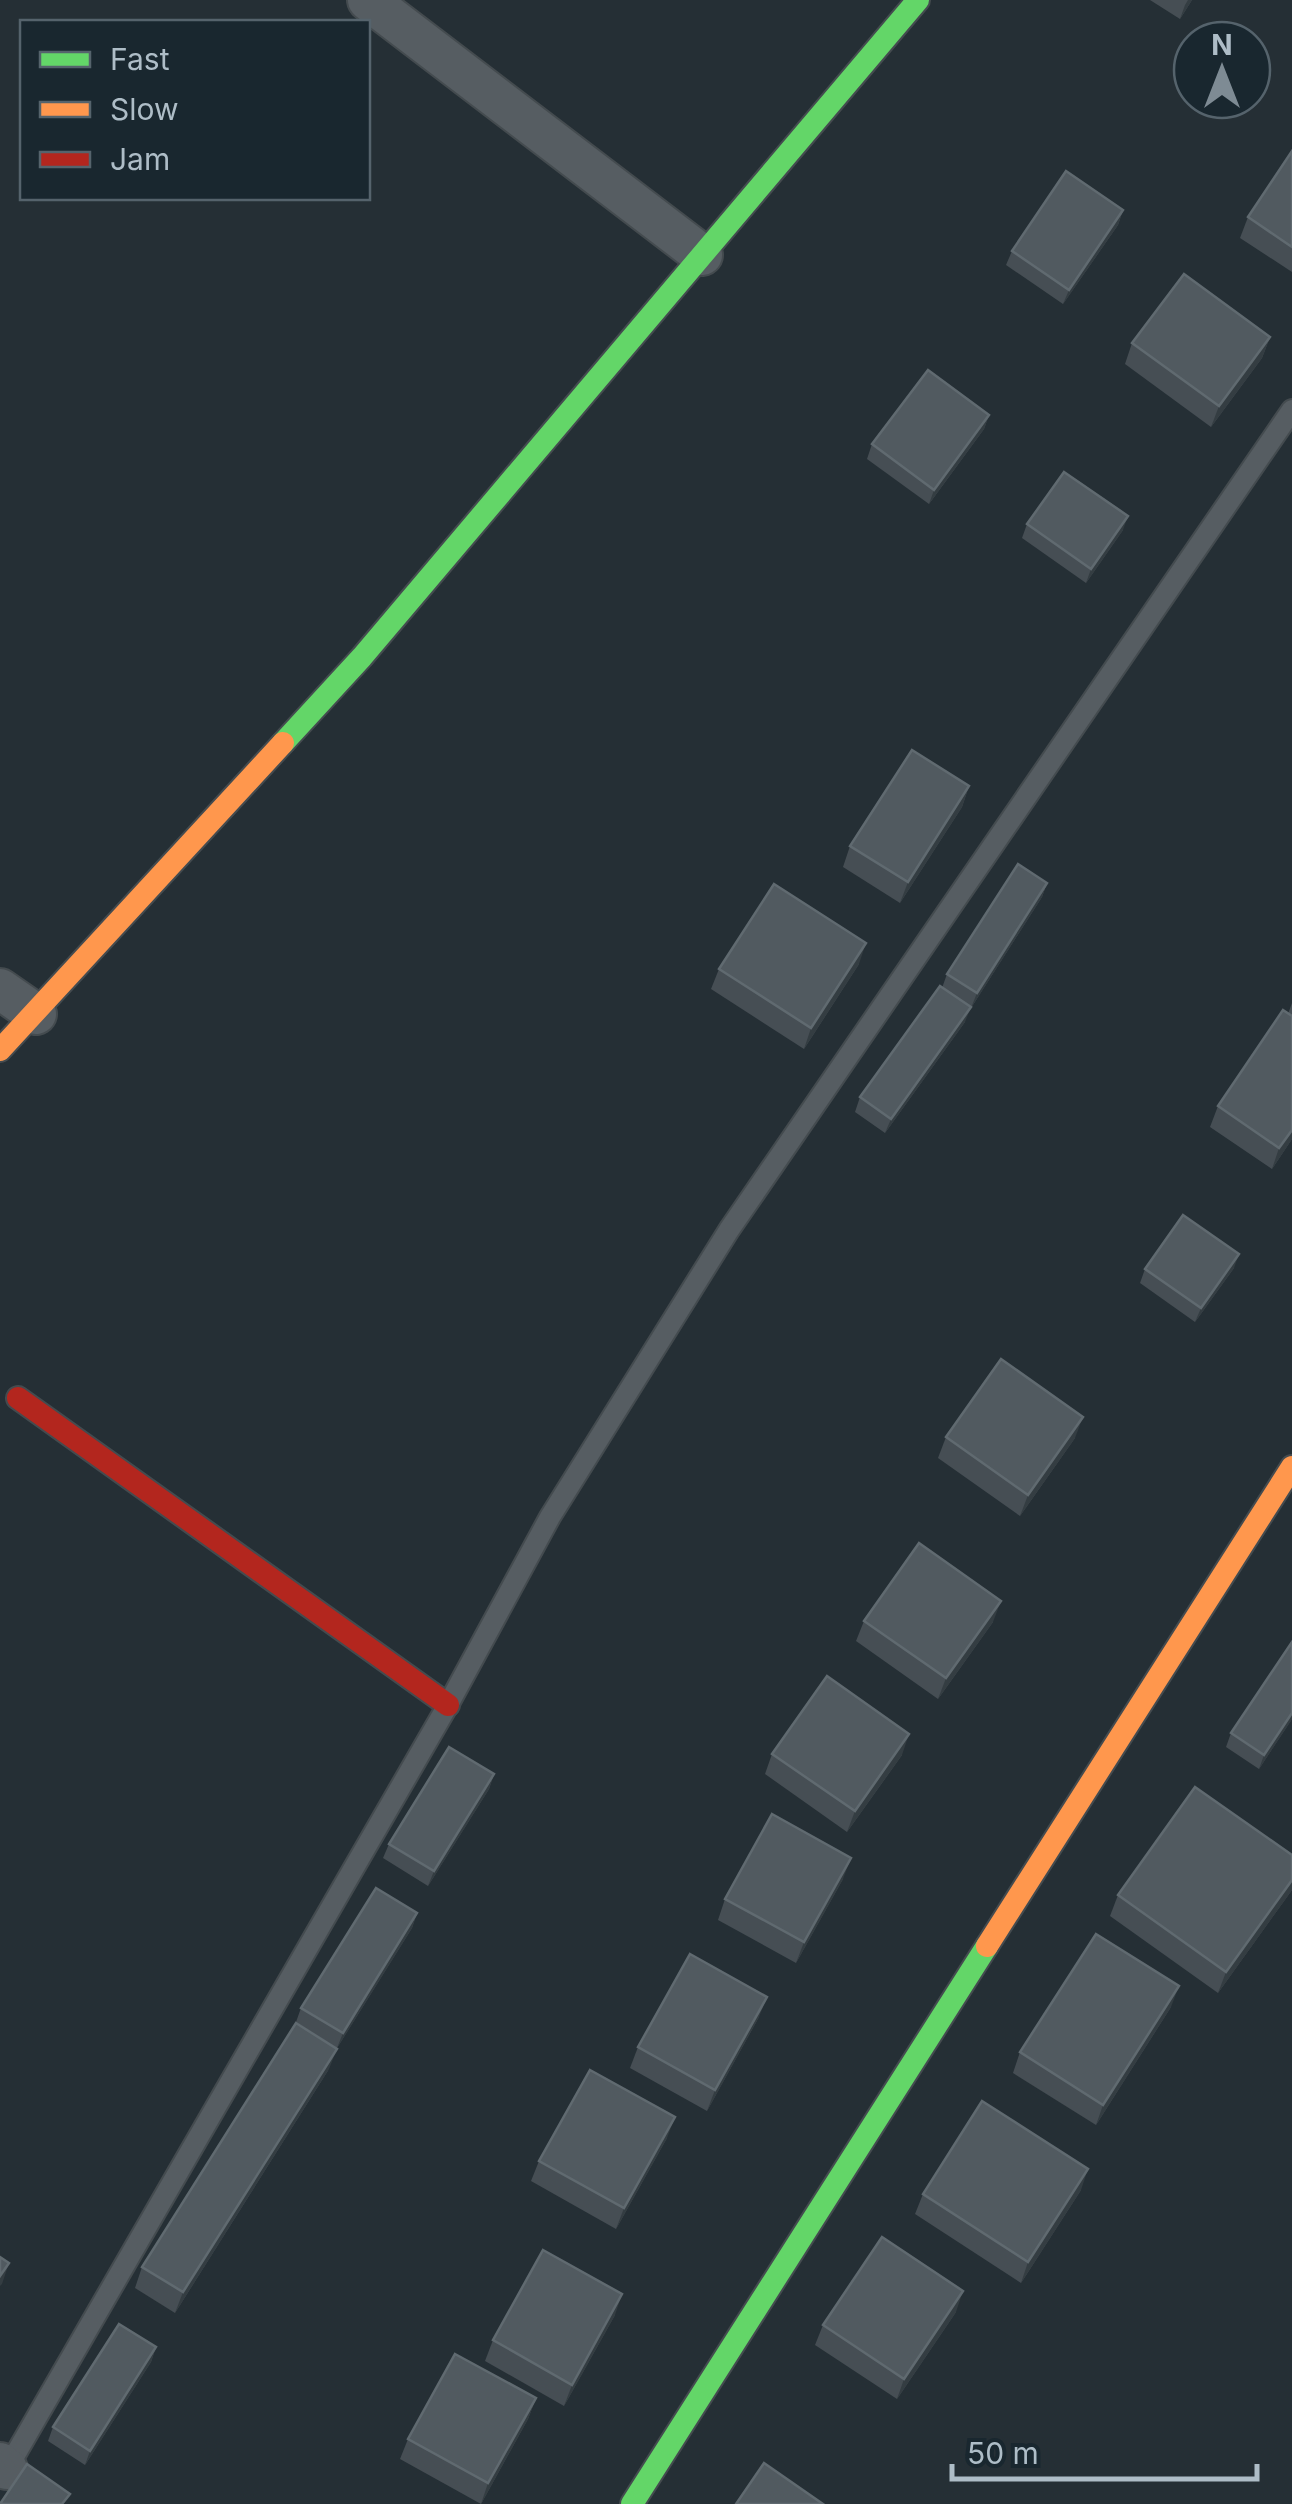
<svg xmlns="http://www.w3.org/2000/svg" width="1292" height="2504" font-family="Inter,sans-serif">
<style>
.lines{fill:none;stroke-linecap:round;stroke-linejoin:round}
.lane-casing{stroke:#444b4f;stroke-width:24}
.street-casing{stroke:#444b4f;stroke-width:44}
.fast-casing{stroke:#444b4f;stroke-width:26}
.slow-casing{stroke:#444b4f;stroke-width:26}
.jam-casing{stroke:#444b4f;stroke-width:26}
.lane{stroke:#565d62;stroke-width:20}
.street{stroke:#565d62;stroke-width:40}
.fast{stroke:#63d668;stroke-width:22}
.slow{stroke:#ff974d;stroke-width:22}
.jam{stroke:#b3261e;stroke-width:22}
.wall{fill:#464e54}
.shaded-wall{fill:#343d42}
.building{fill:#515a60;stroke:#606a70;stroke-width:2.5}
</style>
<rect width="100%" height="100%" fill="#252f35"/>
<g class="lines">
<g class="lane-casing">
<path id="lane" d="M4,2474L448,1705L550,1517L729,1230L1292,410"/>
</g>
<g class="street-casing">
<g id="street">
<path d="M368,0L702,255"/>
<path d="M0,989L36,1014"/>
<path d="M0,2463L7,2469"/>
</g>
</g>
<g class="fast-casing">
<g id="fast">
<path d="M283,743L362,657L918,0"/>
<path d="M632,2504L987,1946"/>
</g>
</g>
<g class="slow-casing">
<g id="slow">
<path d="M0,1050L283,743"/>
<path d="M987,1946L1292,1467"/>
</g>
</g>
<g class="jam-casing">
<path id="jam" d="M18,1398L448,1705"/>
</g>
<use href="#lane" class="lane"/>
<use href="#street" class="street"/>
<use href="#fast" class="fast"/>
<use href="#slow" class="slow"/>
<use href="#jam" class="jam"/>
</g>
<g class="wall">
<path d="M1150,0H1192L1180,19Z"/>
<path d="M1292,151V272L1240,238L1248,217Z"/>
<path d="M1123,210L1118,225L1063,304L1006,265L1012,251Z"/>
<path d="M1270,337L1262,358L1211,427L1125,364L1132,343Z"/>
<path d="M989,415L984,429L929,504L867,459L872,444Z"/>
<path d="M1027,524L1123,530L1086,583L1022,538Z"/>
<path d="M969,786L962,807L900,903L843,867L850,846Z"/>
<path d="M1047,883L1042,897L971,1008L963,1002L965,1022L885,1133L855,1112L860,1097L942,988L947,974Z"/>
<path d="M859,964L804,1049L711,989L719,969Z"/>
<path d="M1292,1003V1139L1272,1169L1210,1127L1218,1106L1288,1014Z"/>
<path d="M1234,1268L1195,1322L1140,1283L1145,1269Z"/>
<path d="M946,1437L1075,1438L1020,1516L938,1458Z"/>
<path d="M864,1621L993,1622L938,1699L856,1641Z"/>
<path d="M1292,1719L1259,1769L1226,1747L1231,1733Z"/>
<path d="M772,1754L902,1755L847,1832L765,1774Z"/>
<path d="M494,1774L489,1789L428,1886L383,1858L389,1844Z"/>
<path d="M1292,1855V1890L1218,1993L1110,1916L1118,1895Z"/>
<path d="M843,1879L796,1963L718,1920L725,1899Z"/>
<path d="M417,1913L412,1928L337,2048L296,2022L301,2008Z"/>
<path d="M1171,2007L1096,2125L1013,2073L1020,2052Z"/>
<path d="M759,2017L707,2111L630,2068L638,2047Z"/>
<path d="M329,2069L175,2313L135,2288L142,2267Z"/>
<path d="M667,2138L616,2229L531,2181L539,2161Z"/>
<path d="M1081,2190L1021,2283L915,2214L923,2194Z"/>
<path d="M956,2312L897,2399L815,2345L823,2325Z"/>
<path d="M615,2315L564,2406L485,2361L493,2340Z"/>
<path d="M156,2347L151,2362L85,2465L48,2441L53,2427Z"/>
<path d="M536,2398L528,2419L481,2504L400,2459L408,2439Z"/>
</g>
<g class="shaded-wall">
<path d="M1188,0H1192L1180,19L1185,5Z"/>
<path d="M1123,210L1118,225L1063,304L1069,290Z"/>
<path d="M1270,337L1262,358L1211,427L1219,406Z"/>
<path d="M989,415L984,429L929,504L934,490Z"/>
<path d="M1128,516L1123,530L1086,583L1091,569Z"/>
<path d="M969,786L962,807L900,903L908,882Z"/>
<path d="M1047,883L1042,897L971,1008L977,993Z"/>
<path d="M866,943L859,964L804,1049L811,1028Z"/>
<path d="M971,1007L965,1022L885,1133L891,1119Z"/>
<path d="M1292,1130V1139L1272,1169L1279,1148Z"/>
<path d="M1239,1254L1234,1268L1195,1322L1201,1308Z"/>
<path d="M1083,1417L1075,1438L1020,1516L1028,1495Z"/>
<path d="M1001,1601L993,1622L938,1699L946,1678Z"/>
<path d="M1292,1713V1719L1259,1769L1264,1755Z"/>
<path d="M909,1734L902,1755L847,1832L855,1811Z"/>
<path d="M494,1774L489,1789L428,1886L434,1871Z"/>
<path d="M851,1858L843,1879L796,1963L804,1942Z"/>
<path d="M1292,1880V1890L1218,1993L1226,1972Z"/>
<path d="M417,1913L412,1928L337,2048L343,2033Z"/>
<path d="M1179,1986L1171,2007L1096,2125L1103,2105Z"/>
<path d="M767,1997L759,2017L707,2111L715,2090Z"/>
<path d="M337,2049L329,2069L175,2313L183,2292Z"/>
<path d="M675,2117L667,2138L616,2229L624,2208Z"/>
<path d="M1088,2169L1081,2190L1021,2283L1028,2262Z"/>
<path d="M9,2263L2,2284L0,2286V2276Z"/>
<path d="M963,2291L956,2312L897,2399L904,2379Z"/>
<path d="M622,2294L615,2315L564,2406L572,2385Z"/>
<path d="M156,2347L151,2362L85,2465L90,2451Z"/>
<path d="M536,2398L528,2419L481,2504L488,2483Z"/>
</g>
<g class="building">
<path d="M1292,151V247L1248,217Z"/>
<path d="M1066,171L1123,210L1069,290L1012,251Z"/>
<path d="M1184,274L1270,337L1219,406L1132,343Z"/>
<path d="M928,370L989,415L934,490L872,444Z"/>
<path d="M1064,472L1128,516L1091,569L1027,524Z"/>
<path d="M912,750L969,786L908,882L850,846Z"/>
<path d="M1018,864L1047,883L977,993L947,974Z"/>
<path d="M774,884L866,943L811,1028L719,969Z"/>
<path d="M940,986L971,1007L891,1119L860,1097Z"/>
<path d="M1283,1010L1292,1016V1130L1279,1148L1218,1106Z"/>
<path d="M1183,1215L1239,1254L1201,1308L1145,1269Z"/>
<path d="M1001,1359L1083,1417L1028,1495L946,1437Z"/>
<path d="M919,1543L1001,1601L946,1678L864,1621Z"/>
<path d="M1292,1642V1713L1264,1755L1231,1733Z"/>
<path d="M827,1676L909,1734L855,1811L772,1754Z"/>
<path d="M449,1747L494,1774L434,1871L389,1844Z"/>
<path d="M1195,1787L1292,1855V1880L1226,1972L1118,1895Z"/>
<path d="M772,1814L851,1858L804,1942L725,1899Z"/>
<path d="M376,1888L417,1913L343,2033L301,2008Z"/>
<path d="M1096,1934L1179,1986L1103,2105L1020,2052Z"/>
<path d="M690,1954L767,1997L715,2090L638,2047Z"/>
<path d="M296,2023L337,2049L183,2292L142,2267Z"/>
<path d="M590,2070L675,2117L624,2208L539,2161Z"/>
<path d="M982,2101L1088,2169L1028,2262L923,2194Z"/>
<path d="M882,2237L963,2291L904,2379L823,2325Z"/>
<path d="M543,2250L622,2294L572,2385L493,2340Z"/>
<path d="M0,2257L9,2263L0,2276Z"/>
<path d="M119,2324L156,2347L90,2451L53,2427Z"/>
<path d="M455,2354L536,2398L488,2483L408,2439Z"/>
<path d="M764,2463L823,2504H736Z"/>
<path d="M27,2464L70,2494L62,2504H0Z"/>
</g>
<rect x="20" y="20" width="350" height="180" fill="#19272f" stroke="#55636c" stroke-width="2.5"/>
<rect x="40" y="52" width="50" height="15" fill="#63d668" stroke="#55636c" stroke-width="2.5"/>
<text x="110" y="70" font-size="30" fill="#aebdc7">Fast</text>
<rect x="40" y="102" width="50" height="15" fill="#ff974d" stroke="#55636c" stroke-width="2.5"/>
<text x="110" y="120" font-size="30" fill="#aebdc7">Slow</text>
<rect x="40" y="152" width="50" height="15" fill="#b3261e" stroke="#55636c" stroke-width="2.5"/>
<text x="110" y="170" font-size="30" fill="#aebdc7">Jam</text>
<g transform="translate(1222 70)"><circle r="48" fill="#19272f" stroke="#55636c" stroke-width="2.5"/>
<path d="M0-8L18 38L0 25L-18 38Z" fill="#7e8b94"/>
<text y="-15" font-size="28" font-weight="bold" text-anchor="middle" fill="#aebdc7">N</text>
</g>
<path d="M952 2464v15h305v-15" fill="none" stroke="#aebdc7" stroke-width="5"/>
<text x="967" y="2464" font-size="30" fill="#aebdc7" stroke="#19272f" stroke-width="8" paint-order="stroke">50 m</text>
</svg>
